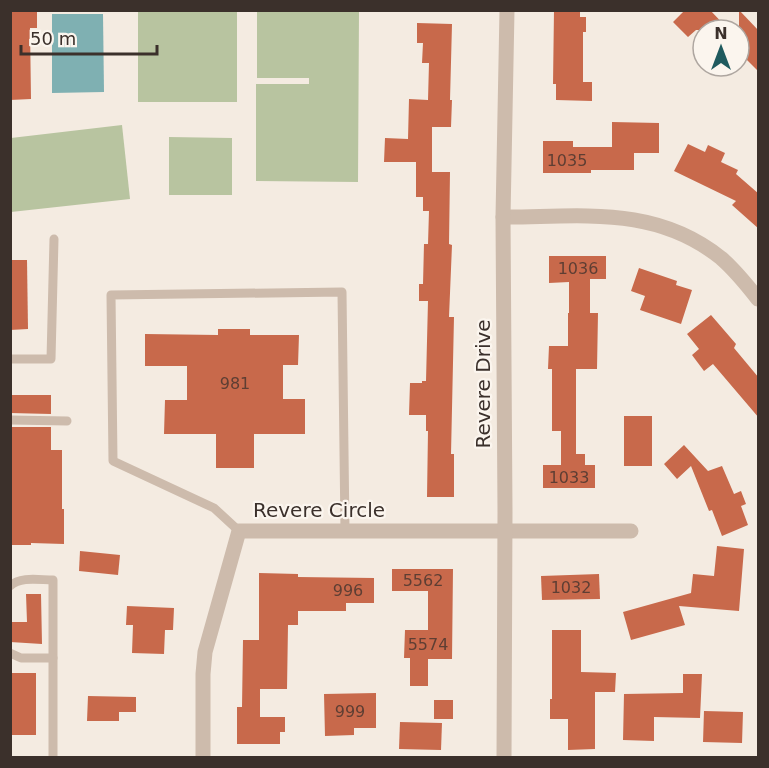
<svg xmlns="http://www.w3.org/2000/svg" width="769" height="768" font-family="'DejaVu Sans',sans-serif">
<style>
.green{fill:#b8c4a0}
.water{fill:#7fb0b2}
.building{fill:#c8694b}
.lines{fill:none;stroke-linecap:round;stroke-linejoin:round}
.service{stroke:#cdbbac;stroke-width:9}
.minor{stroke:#cdbbac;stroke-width:15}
.labels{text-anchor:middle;stroke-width:4.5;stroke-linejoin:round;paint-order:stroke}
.number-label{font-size:16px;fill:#5e3e33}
.street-label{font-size:20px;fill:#3b302b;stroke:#fbf5ee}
</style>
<rect width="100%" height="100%" fill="#f4ebe1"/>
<g class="green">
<rect x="138" y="11" width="99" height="91"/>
<path d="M257,11H359L358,182L256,181V84H309V78H257Z"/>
<path d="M122,125L130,199L11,212V138Z"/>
<path d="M169,137L232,138V195H169Z"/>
</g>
<path class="water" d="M52,14H103L104,92L52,93Z"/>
<g class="building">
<path d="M10,10H37V28H30L31,99L10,100Z"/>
<path d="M554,10H580V17H586V32H583V82H592V101L556,100V84H553Z"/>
<path d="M685,10H710L729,30H696L688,37L673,22Z"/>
<path d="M739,10L759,31V72L739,52Z"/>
<path d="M417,23L452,24L450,100H452L451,127H432V172H450L449,244L452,245L449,317H454L451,454H454V497H427L428,431H426V415H409L410,383H422V381H426L428,301H419V284H423L424,244H428L429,211H423V197H416V162H384L385,138L408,139L409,99L428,100L429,63H422L423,43H417Z"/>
<path d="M612,122L659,123V153H634V170H591V173H543V141H573V147H612Z"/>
<path d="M688,144L705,152L708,145L725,153L721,162L738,170L736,174L759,194V229L732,205L736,201L674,171Z"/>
<path d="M549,256H606V279H590V313H598L597,369H576V454H585V465H595V488H543V465H561V431H552V369H548L549,346H568V313H569V282L549,283Z"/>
<path d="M10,260H27L28,329L10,330Z"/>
<path d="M639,268L677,281L676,285L692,290L681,324L640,310L645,296L631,291Z"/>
<path d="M711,315L736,344L734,348L759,378V418L713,364L704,371L692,355L699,349L687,334Z"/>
<path d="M218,329H250V335H299L298,365H283V399H305V434H254V468H216V434H164L165,400H187V366H145V334L218,335Z"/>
<path d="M10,395H51V414L10,413Z"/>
<rect x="624" y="416" width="28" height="50"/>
<path d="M10,427H51V450H62V509H64V544L31,543V545H10Z"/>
<path d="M684,445L708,471L722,466L734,494L741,491L746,504L741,506L748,525L722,536L712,510L709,511L691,466L677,479L664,464Z"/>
<path d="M717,546L744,549L739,611L679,606L685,625L631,640L623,612L691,593L693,574L714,576Z"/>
<path d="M80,551L120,555L118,575L79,571Z"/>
<path d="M392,569H453L452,659H428V686H410V658H404L405,630H428V591H392Z"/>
<path d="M259,573L298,574V577L374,578V603H346V611H298V625H288L287,689H260V717H285V732H280V744H237V707H242L243,640H259Z"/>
<path d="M599,574L600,599L542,600L541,576Z"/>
<path d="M26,594H41L42,644L10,642V622H27Z"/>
<path d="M127,606L174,608L173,630H165L164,654L132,653L133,625H126Z"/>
<path d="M552,630H581V672L616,673L615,692H595V749L568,750V719H550V699H552Z"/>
<rect x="10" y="673" width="26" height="62"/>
<path d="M683,674H702L700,718L654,717V741L623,740L624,694L683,693Z"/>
<path d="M376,693V728H354V735L325,736L324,694Z"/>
<path d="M88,696L136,697V712H119V721H87Z"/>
<rect x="434" y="700" width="19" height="19"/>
<path d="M704,711L743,712L742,743L703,742Z"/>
<path d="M400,722L442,723L441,750L399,749Z"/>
</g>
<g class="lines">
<g class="service">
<path d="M10,359H51L54,239"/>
<path d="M10,420L67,421"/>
<path d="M239,531L214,508L113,461L111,295L342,292L345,531"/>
<path d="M10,586C21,576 39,580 53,580V758"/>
<path d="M10,653L21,658H53"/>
</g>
<g class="minor">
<path d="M503,217C582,217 655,205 721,258C735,270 747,285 758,299"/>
<path d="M203,758V674L205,652L239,531H631"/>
<path d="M504,758L505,512L503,217L507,10"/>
</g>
</g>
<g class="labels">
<g class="number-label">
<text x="567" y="166">1035</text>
<text x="578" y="274">1036</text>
<text x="235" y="389">981</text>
<text x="569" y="483">1033</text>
<text x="423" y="586">5562</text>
<text x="571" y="593">1032</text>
<text x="348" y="596">996</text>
<text x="428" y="650">5574</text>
<text x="350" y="717">999</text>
</g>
<g class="street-label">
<text transform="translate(483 384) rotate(-90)" y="7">Revere Drive</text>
<text x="319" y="517">Revere Circle</text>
</g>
</g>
<rect width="769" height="768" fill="none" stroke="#3b302b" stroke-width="24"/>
<g transform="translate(721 48)"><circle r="28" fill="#fbf5ee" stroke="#aea6a0" stroke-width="1.5"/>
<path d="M0-4.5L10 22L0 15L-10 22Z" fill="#1f5a5e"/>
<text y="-9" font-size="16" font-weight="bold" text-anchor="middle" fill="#3b302b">N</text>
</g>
<path d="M21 45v9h136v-9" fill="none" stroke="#3b302b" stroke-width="3"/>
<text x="30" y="45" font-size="18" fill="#3b302b" stroke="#fbf5ee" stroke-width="4.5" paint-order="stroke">50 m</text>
</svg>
